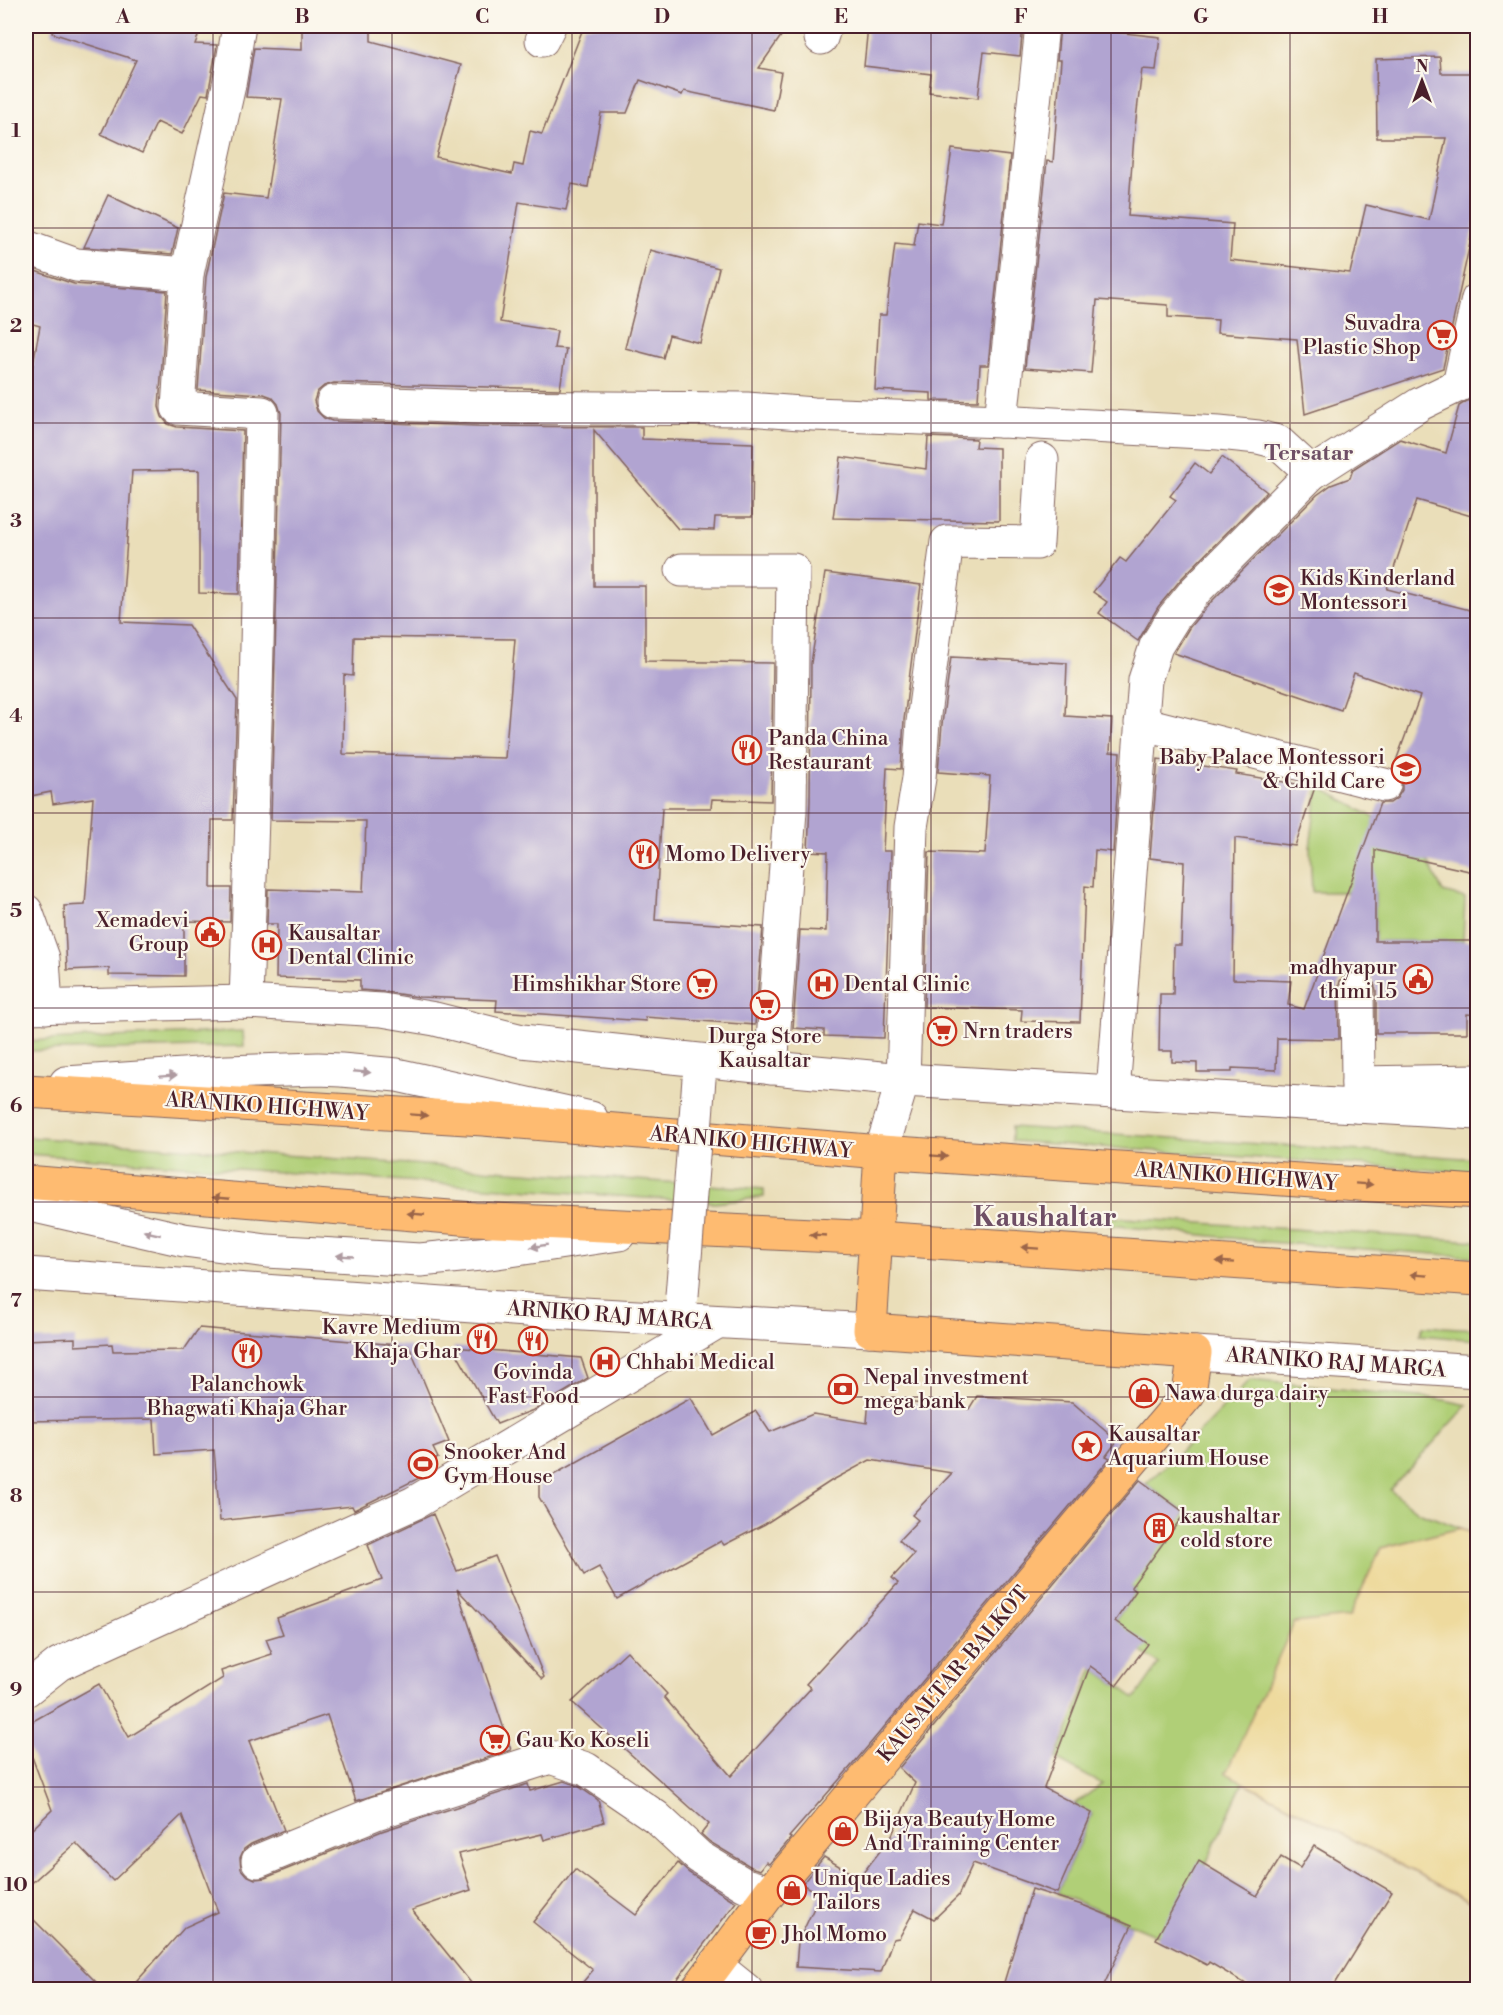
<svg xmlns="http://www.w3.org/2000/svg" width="1503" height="2015" font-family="'Libre Bodoni',serif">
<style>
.green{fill:#b0cf77;stroke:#7d7751;stroke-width:1.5}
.sand{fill:#eeda9e;stroke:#9c7c64;stroke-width:1.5}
.building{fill:#b1a4d1;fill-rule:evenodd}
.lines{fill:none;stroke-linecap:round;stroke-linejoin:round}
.minor-casing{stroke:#82625d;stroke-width:35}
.major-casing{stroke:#82625d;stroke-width:35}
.highway-casing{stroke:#82625d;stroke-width:35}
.minor{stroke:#fff;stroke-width:33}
.major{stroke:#febb71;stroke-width:33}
.highway{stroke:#febb71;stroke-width:33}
.minor-bridge-casing{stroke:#82625d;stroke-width:35;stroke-linecap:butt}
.minor-bridge{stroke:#fff;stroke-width:33}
.oneway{fill:#ae9aa0}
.oneway2{fill:#9b654a}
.grid{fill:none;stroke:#4a1f2b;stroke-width:1.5;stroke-opacity:0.55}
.labels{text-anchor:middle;stroke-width:4.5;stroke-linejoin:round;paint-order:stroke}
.poi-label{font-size:21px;fill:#4a1f2b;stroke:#fbf7ec;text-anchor:start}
.street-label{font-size:21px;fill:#4a1f2b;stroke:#fbf7ec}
.neighbourhood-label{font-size:22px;font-weight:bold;fill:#6e4e65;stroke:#fbf7ec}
.district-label{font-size:27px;font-weight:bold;fill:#6e4e65;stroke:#fbf7ec}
.neatline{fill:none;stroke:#4a1f2b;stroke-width:2}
.grid-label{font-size:20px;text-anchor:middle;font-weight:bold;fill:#4a1f2b}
</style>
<rect width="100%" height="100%" fill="#fbf7ec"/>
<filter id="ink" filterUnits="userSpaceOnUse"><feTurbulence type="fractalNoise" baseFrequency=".0167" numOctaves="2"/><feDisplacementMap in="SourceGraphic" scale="12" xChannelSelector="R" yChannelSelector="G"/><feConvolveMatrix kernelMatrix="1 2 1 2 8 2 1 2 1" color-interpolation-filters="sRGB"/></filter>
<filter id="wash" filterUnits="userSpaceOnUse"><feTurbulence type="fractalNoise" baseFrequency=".008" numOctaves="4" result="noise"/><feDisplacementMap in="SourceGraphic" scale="24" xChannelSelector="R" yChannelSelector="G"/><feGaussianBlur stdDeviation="1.35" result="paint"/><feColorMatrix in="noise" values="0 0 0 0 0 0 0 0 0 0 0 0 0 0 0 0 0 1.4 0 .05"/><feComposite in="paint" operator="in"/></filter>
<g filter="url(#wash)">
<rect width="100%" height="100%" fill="#eadeb9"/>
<g class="green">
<path d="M1318,786L1375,818L1428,862L1443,892L1465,898L1463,941H1375V892H1312L1310,848Z"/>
<path d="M243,1031L244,1046L26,1051V1041Z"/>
<path d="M1012,1127L1477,1159V1173L1012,1141Z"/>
<path d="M26,1137L764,1189V1197L715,1203L26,1154Z"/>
<path d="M1109,1217L1477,1241V1257L1268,1242L1109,1225Z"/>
<path d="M1423,1326L1477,1329V1340L1420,1335Z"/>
<path d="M1250,1380L1439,1399L1468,1405L1390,1490L1418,1512L1461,1528L1381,1548L1349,1617L1226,1772L1243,1782L1171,1941L1057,1893L1092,1814L1075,1804L1102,1784L1056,1759L1093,1668L1135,1698L1159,1664L1142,1652L1115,1621L1136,1591L1086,1557L1163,1543L1185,1513L1146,1484L1180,1452Z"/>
</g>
<path class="sand" d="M1461,1528L1478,1537L1477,1905L1226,1773L1294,1623L1349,1617L1381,1548Z"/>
<g id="blocks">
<g class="building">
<path d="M53,26H202L195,44L217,45L208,95L202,94L182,134L157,122L142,153L101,134L136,60L52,33Z"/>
<path d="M302,26H371V41L461,65L436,157L512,174L514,164L523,166L530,131L542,134L584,26H788L759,68L781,72L774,110L684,91L682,95L640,80L627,113H601L588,187L572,184L566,210L519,202L500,322L557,331L554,348L566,349L560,389L334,383L324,386L317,392L314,401L317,411L324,418L332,421L478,426L642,427V439L753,443L752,517H715L714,530L678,529L594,430V586H645V661L773,663L771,801L712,799L711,808H662L655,920L763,927L755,1025L645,1017L646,1021L496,1011L497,1000L419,997L385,992L360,990V980L276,978L277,924H267L268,889L363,892L366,821L271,820L281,413L278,404L272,397L264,394L198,390L206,277L224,193L266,198L282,99L246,97L254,48L302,50ZM354,637L515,639L505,758L343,754L344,675L353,676Z"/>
<path d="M868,26H1023L1020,56L984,52L978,98L929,92L931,74L864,66Z"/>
<path d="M1060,26L1160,37L1156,70L1142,69L1134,136L1128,216L1233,224L1230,260L1350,273L1366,205L1429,220L1446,138H1377L1376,59L1440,57L1441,73H1474L1478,136V206L1443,368L1305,414L1297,339L1217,333L1218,320L1168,317V305L1097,300L1091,373L1025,368L1047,161L1053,162L1061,60H1057Z"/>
<path d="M952,149L1010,156L988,365H980L978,401L931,400V393L875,390L879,315H886L895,244L914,246L918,221L941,224Z"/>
<path d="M108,195L178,228L172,254L84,247Z"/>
<path d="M650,250L719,268L700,343L669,335L663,358L625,348Z"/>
<path d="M26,268L74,284L167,291L159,407L162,417L168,424L177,427L243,431L239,594L199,593V470L132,471L121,622L188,625L237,700L233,820H212L211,888H231L230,922L184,921V976L109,975V968L67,970L64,906L85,905L93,798L53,804L51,792L26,797V401L40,326L26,322Z"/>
<path d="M1478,388V518L1417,500L1387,589L1478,612V873L1375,850V941H1478V1015L1467,1014V1033H1376V990L1373,981L1366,973L1356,971L1347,974L1340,981L1338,990L1339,1039L1277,1038L1276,1070L1232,1068V1072H1197V1063L1172,1062V1051H1159L1160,994H1173L1174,945H1181L1184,862L1150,858L1158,759L1237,771L1236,774L1315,787L1295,846L1235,838L1233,979L1291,981L1288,1005L1304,1009L1380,803H1390L1397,798L1402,790V779L1397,772L1393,769L1420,696L1354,673L1341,710L1174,653L1189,628L1210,603L1317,495L1331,485L1350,478L1353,469L1400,439L1446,453L1459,406L1472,398Z"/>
<path d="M928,437L976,439L975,447L999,448V521L833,518L841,457L926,469Z"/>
<path d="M1222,457L1267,492L1182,578L1158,607L1138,641L1135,639L1099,613L1107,602L1093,592L1120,558L1126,562L1176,500L1170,496L1195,463L1209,474Z"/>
<path d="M825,573L921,585L904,720L901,769L887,768L883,851H891L884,1038L824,1036V1030L793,1028L800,930L826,931L828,852L808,851L810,801L811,663Z"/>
<path d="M951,657L1067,663L1065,716L1112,719L1110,752L1120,753L1113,852L1095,850L1093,887L1085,886L1080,1022L1021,1021L1022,1010L924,1007L929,852L985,854L990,776L938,772L942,724Z"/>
<path d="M199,1328L409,1346L449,1442L433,1448L438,1458L414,1468L419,1478L354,1510L352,1506L220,1521L214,1450L156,1454L154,1419L26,1421V1340L75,1338V1346L112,1344L113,1351L184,1350Z"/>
<path d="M453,1347L581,1358L588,1378L536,1409L497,1424Z"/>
<path d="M977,1396L1072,1402L1117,1441L1106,1456L1110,1458L853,1764L789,1837L791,1838L769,1864L766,1862L760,1870L753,1868L710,1842L701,1834L709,1824L572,1702L627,1651L667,1694L664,1697L731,1776L811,1688L806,1684L898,1583L892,1578L914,1554L899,1540L918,1520L912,1515L952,1473L870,1460L831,1481L765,1524L724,1545L721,1541L617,1599L599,1567L584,1575L539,1497V1483L691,1398L713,1435L756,1411L770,1432L813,1414L867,1423L869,1398L969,1409Z"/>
<path d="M1140,1480L1185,1513L1131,1587L1136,1591L1115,1621L1148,1644L1117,1685L1090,1666L1044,1788L1092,1813L1057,1893L973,1863L958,1896L934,1919L915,1909L899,1938L893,1939L881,1972L796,1967L798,1942L820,1895L802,1884L824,1857L859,1878L891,1837L915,1783L899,1768Z"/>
<path d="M433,1514L457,1571L495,1556L544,1677L542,1679L457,1589L511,1750L356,1801L327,1715L249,1741L284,1830L251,1844L244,1849L240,1858L241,1869L246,1875L255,1879L265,1878L382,1831L528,1784L530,1791L564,1781L578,1786L598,1800L604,1822L544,1840L542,1834L459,1854L471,1890L412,1910L476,1989H130L185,1927L218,1912L182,1815L113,1881L76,1843L26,1888V1835L52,1810L26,1741V1725L99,1684L129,1737L223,1678L221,1671L272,1654L266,1639L283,1634L277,1618L382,1580L368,1545Z"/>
<path d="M1314,1846L1392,1892L1332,1989H1254L1209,1962L1207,1965L1156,1939L1199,1861L1257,1896L1281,1857L1300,1868Z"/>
<path d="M678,1863L689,1873L736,1902L670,1989H577L593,1970L533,1922L575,1869L636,1915Z"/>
<path d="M1032,1889L1085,1906L1132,1925L1102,1989H1002Z"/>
<path d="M26,1912L103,1989H26Z"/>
</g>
</g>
</g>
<g filter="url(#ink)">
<use href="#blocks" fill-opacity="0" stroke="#82625d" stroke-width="1.5"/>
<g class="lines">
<g class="minor-casing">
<g id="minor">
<path d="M239,26L229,85L187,274L178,408L262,413L256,693L246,1002"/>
<path d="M821,38L825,26"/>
<path d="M542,40L549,26"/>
<path d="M26,247L76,265L187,274"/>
<path d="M1459,385L1478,299"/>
<path d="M333,402L479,407L747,409L814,414L1001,421L1219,433L1258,437L1278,442L1312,473"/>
<path d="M1001,421L1042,26"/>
<path d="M682,570H793L790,811L771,1068"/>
<path d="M1141,723L1384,785"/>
<path d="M26,911L43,958L46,1007"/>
<path d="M1357,990L1358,1083"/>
<path d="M26,1007L246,1002L382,1010L435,1019L522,1041L794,1070L903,1080L1478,1113"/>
<path d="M66,1083L227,1072L318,1069L341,1070L397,1075L591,1118"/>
<path d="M1113,1092L1145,680L1156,646L1174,617L1196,590L1312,473L1420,404L1459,385"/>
<path d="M1358,1106V1083L1478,1081"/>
<path d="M881,1152L903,1080L911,827L919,778L923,722L947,542L1037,543L1042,460"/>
<path d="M26,1204L184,1240L267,1251L420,1260L490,1253L619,1234"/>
<path d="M26,1274L583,1314L870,1330"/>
<path d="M1195,1353L1478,1371"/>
<path d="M26,1690L59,1664L414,1503L717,1322"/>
<path d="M258,1861L376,1813L550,1757L586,1769L656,1817L699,1857L745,1885L770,1892"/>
<path d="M715,1965L746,1990"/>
</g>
</g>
<g class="major-casing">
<path id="major" d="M697,1990L770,1892L1189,1393L1195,1353L870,1330L881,1152"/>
</g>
<g class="highway-casing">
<g id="highway">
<path d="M26,1091L483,1119L881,1152L1478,1192"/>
<path d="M26,1182L474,1219L877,1238L1478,1279"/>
</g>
</g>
<use href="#minor" class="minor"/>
<use href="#major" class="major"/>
<use href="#highway" class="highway"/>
<g class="minor-bridge-casing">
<path id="minor-bridge" d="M682,1296L699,1079"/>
</g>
<use href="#minor-bridge" class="minor-bridge"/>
</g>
<defs><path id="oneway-solid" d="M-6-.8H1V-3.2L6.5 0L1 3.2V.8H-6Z" transform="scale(1.5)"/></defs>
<g class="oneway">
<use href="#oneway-solid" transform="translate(362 1072) rotate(5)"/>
<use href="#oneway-solid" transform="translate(168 1076) rotate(-4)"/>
<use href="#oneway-solid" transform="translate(152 1233) rotate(-167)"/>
<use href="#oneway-solid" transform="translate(539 1246) rotate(171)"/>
<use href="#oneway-solid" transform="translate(345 1256) rotate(-177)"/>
</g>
<g class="oneway2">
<use href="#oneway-solid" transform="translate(419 1115) rotate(4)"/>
<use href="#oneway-solid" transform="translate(939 1156) rotate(4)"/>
<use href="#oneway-solid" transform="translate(1364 1184) rotate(4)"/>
<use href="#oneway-solid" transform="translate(221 1198) rotate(-175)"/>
<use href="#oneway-solid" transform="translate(416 1214) rotate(-175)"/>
<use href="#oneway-solid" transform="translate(818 1235) rotate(-177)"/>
<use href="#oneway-solid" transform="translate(1030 1248) rotate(-176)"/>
<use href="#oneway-solid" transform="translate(1225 1262) rotate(-176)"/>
<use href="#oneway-solid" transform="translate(1419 1275) rotate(-176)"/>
</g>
</g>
<path class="grid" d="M213,26V1990M392,26V1990M572,26V1990M752,26V1990M931,26V1990M1111,26V1990M1290,26V1990M26,228H1478M26,423H1478M26,618H1478M26,813H1478M26,1008H1478M26,1202H1478M26,1397H1478M26,1592H1478M26,1787H1478"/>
<defs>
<g id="supermarket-ring" transform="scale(1.5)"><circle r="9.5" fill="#fbf7ec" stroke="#c8321e" stroke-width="1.5"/><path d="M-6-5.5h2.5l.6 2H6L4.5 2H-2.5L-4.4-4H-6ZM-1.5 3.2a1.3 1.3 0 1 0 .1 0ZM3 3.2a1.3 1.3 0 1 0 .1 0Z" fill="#c8321e"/></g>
<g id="school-ring" transform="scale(1.5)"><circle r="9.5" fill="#fbf7ec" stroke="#c8321e" stroke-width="1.5"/><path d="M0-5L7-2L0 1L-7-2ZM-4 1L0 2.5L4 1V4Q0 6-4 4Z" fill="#c8321e"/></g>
<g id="restaurant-ring" transform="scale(1.5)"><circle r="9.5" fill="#fbf7ec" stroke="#c8321e" stroke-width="1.5"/><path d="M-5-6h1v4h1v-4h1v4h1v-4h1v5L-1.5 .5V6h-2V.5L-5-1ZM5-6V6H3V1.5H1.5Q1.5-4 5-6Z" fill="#c8321e"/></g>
<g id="civic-ring" transform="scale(1.5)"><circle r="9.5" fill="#fbf7ec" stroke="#c8321e" stroke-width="1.5"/><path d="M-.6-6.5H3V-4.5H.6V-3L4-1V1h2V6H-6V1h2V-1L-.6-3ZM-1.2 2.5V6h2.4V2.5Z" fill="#c8321e"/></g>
<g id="hospital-ring" transform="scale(1.5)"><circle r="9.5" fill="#fbf7ec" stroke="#c8321e" stroke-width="1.5"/><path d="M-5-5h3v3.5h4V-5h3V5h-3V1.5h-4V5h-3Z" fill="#c8321e"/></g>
<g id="bank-ring" transform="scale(1.5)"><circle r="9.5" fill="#fbf7ec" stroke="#c8321e" stroke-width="1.5"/><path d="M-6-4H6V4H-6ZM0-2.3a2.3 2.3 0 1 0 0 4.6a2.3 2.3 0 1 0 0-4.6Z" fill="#c8321e"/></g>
<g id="shop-ring" transform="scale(1.5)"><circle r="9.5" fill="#fbf7ec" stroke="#c8321e" stroke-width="1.5"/><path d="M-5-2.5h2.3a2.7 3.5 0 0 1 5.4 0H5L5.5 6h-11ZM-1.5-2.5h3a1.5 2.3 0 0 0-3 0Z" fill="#c8321e"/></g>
<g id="sight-ring" transform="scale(1.5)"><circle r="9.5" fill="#fbf7ec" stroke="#c8321e" stroke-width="1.5"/><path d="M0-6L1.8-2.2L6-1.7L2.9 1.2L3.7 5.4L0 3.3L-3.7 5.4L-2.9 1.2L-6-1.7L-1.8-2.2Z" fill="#c8321e"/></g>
<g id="stadium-ring" transform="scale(1.5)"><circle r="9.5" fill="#fbf7ec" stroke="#c8321e" stroke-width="1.5"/><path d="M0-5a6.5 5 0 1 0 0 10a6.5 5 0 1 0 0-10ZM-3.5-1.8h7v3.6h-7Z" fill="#c8321e"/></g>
<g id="building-ring" transform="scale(1.5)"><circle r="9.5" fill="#fbf7ec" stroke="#c8321e" stroke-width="1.5"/><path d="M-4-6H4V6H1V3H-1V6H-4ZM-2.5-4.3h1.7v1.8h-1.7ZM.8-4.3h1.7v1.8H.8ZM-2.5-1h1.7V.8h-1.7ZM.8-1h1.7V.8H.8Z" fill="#c8321e"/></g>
<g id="cafe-ring" transform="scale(1.5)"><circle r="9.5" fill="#fbf7ec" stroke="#c8321e" stroke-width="1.5"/><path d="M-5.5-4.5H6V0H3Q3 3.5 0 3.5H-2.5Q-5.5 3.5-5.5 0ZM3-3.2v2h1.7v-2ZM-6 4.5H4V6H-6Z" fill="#c8321e"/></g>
</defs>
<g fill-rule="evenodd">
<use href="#supermarket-ring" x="1442" y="335"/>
<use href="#school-ring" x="1279" y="590"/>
<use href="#restaurant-ring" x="747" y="750"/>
<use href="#school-ring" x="1406" y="769"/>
<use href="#restaurant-ring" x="644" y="854"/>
<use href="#civic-ring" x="210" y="932"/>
<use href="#hospital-ring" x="267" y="945"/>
<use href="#civic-ring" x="1418" y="979"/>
<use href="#supermarket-ring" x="702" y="984"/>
<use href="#hospital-ring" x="823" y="984"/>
<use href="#supermarket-ring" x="765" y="1005"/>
<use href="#supermarket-ring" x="942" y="1031"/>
<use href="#restaurant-ring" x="482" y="1339"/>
<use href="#restaurant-ring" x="533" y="1341"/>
<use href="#restaurant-ring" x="247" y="1353"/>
<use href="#hospital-ring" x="605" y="1362"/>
<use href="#bank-ring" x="843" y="1389"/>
<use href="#shop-ring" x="1144" y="1393"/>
<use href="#sight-ring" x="1087" y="1446"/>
<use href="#stadium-ring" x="423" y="1464"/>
<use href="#building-ring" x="1159" y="1528"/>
<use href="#supermarket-ring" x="495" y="1740"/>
<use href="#shop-ring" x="843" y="1831"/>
<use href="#shop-ring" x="792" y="1890"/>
<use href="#cafe-ring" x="761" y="1934"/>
</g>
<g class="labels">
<g class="poi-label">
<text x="1421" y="330" text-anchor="end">Suvadra<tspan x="1421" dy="24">Plastic Shop</tspan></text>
<text x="1300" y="585">Kids Kinderland<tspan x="1300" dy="24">Montessori</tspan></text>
<text x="768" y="745">Panda China<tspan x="768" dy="24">Restaurant</tspan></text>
<text x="1385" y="764" text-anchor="end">Baby Palace Montessori<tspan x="1385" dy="24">&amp; Child Care</tspan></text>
<text x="665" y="861">Momo Delivery</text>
<text x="189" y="927" text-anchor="end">Xemadevi<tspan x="189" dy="24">Group</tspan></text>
<text x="288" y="940">Kausaltar<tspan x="288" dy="24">Dental Clinic</tspan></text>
<text x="1397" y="974" text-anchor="end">madhyapur<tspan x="1397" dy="24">thimi 15</tspan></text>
<text x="681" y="991" text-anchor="end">Himshikhar Store</text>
<text x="844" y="991">Dental Clinic</text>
<text x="963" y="1038">Nrn traders</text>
<text x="765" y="1043" text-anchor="middle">Durga Store<tspan x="765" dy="24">Kausaltar</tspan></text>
<text x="461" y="1334" text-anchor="end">Kavre Medium<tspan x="461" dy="24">Khaja Ghar</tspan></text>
<text x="626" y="1369">Chhabi Medical</text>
<text x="533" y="1379" text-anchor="middle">Govinda<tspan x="533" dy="24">Fast Food</tspan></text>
<text x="864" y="1384">Nepal investment<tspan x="864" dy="24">mega bank</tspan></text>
<text x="247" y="1391" text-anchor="middle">Palanchowk<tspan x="247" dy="24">Bhagwati Khaja Ghar</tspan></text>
<text x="1165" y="1400">Nawa durga dairy</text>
<text x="1108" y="1441">Kausaltar<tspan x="1108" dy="24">Aquarium House</tspan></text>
<text x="444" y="1459">Snooker And<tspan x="444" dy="24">Gym House</tspan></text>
<text x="1180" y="1523">kaushaltar<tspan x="1180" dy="24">cold store</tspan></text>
<text x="516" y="1747">Gau Ko Koseli</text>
<text x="864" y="1826">Bijaya Beauty Home<tspan x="864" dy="24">And Training Center</tspan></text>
<text x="813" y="1885">Unique Ladies<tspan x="813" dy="24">Tailors</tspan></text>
<text x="782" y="1941">Jhol Momo</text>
</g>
<g class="street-label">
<text transform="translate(267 1106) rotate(4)" y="7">ARANIKO HIGHWAY</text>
<text transform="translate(751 1142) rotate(5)" y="7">ARANIKO HIGHWAY</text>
<text transform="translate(1236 1176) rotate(4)" y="7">ARANIKO HIGHWAY</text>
<text transform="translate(610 1315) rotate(4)" y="7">ARNIKO RAJ MARGA</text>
<text transform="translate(1336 1362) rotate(4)" y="7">ARANIKO RAJ MARGA</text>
<text transform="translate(953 1674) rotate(-50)" y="7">KAUSALTAR-BALKOT</text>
</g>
<g class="neighbourhood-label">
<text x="1309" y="460">Tersatar</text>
</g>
<g class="district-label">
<text x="1045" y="1226">Kaushaltar</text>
</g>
</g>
<rect width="1503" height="2015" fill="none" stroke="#fbf7ec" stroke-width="66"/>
<g transform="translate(1422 81)" stroke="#fbf7ec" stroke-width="4.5" paint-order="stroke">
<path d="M0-4.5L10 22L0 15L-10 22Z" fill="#4a1f2b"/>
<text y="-9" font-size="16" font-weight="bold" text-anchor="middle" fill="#4a1f2b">N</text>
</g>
<rect x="33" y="33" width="1437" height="1949" class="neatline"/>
<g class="grid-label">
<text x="123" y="23">A</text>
<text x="302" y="23">B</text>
<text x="482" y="23">C</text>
<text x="662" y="23">D</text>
<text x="841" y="23">E</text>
<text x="1021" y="23">F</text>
<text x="1201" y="23">G</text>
<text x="1380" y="23">H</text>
<text x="16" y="137">1</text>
<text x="16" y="332">2</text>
<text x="16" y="527">3</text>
<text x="16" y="722">4</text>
<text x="16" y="917">5</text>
<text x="16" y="1112">6</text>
<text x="16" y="1307">7</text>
<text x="16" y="1502">8</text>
<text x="16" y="1696">9</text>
<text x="16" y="1891">10</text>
</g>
</svg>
